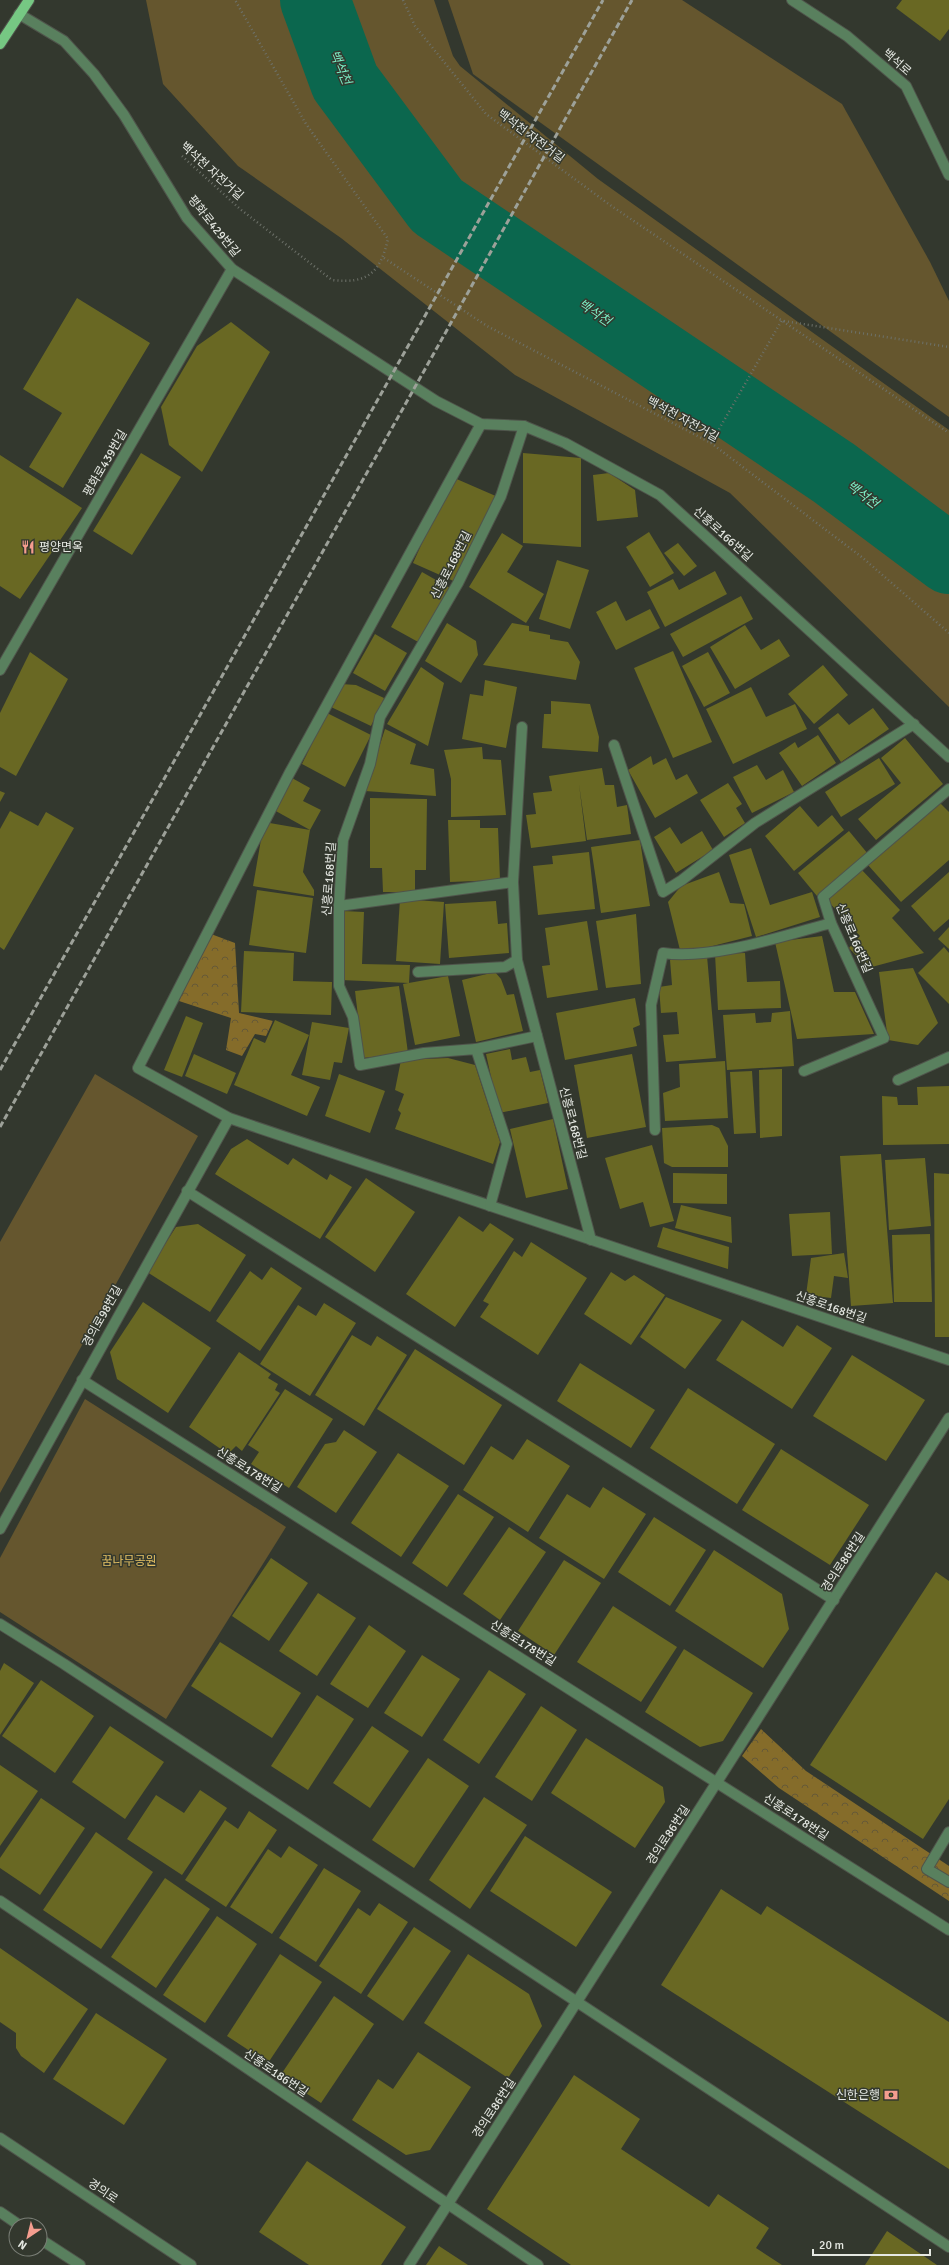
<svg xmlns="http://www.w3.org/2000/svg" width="949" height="2265" font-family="Signika,'Noto Sans KR',sans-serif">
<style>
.green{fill:#65562e}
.forest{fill:url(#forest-crowns)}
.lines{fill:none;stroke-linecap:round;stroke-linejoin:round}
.river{stroke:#0b674e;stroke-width:70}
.building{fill:#696823}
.minor-casing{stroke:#4f544b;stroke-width:12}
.major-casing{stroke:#4f544b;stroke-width:12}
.path{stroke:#6d7169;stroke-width:2.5;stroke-dasharray:1 3;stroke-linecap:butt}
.minor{stroke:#59805e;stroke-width:10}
.major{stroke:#76c883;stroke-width:10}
.rail{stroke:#9da199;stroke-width:3;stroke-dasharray:6 3;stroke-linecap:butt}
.labels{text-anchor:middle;stroke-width:3;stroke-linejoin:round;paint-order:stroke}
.street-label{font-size:12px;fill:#e5e8e2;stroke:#33382e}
.poi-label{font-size:12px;fill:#e5e8e2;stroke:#33382e;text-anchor:start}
.park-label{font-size:12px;fill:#e4c063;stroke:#33382e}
.water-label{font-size:13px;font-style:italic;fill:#7cedc5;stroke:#33382e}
</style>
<defs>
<pattern id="forest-crowns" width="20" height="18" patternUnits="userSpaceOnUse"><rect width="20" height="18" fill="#856c2a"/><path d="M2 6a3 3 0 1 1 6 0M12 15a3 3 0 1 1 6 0" fill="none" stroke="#655937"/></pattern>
</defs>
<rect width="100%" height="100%" fill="#33382e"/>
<g class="green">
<path d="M146,0H434L453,56L460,66L598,179L949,430V707L730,493L515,375L341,238L238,166L163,84Z"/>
<path d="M448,0H682L842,104L930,262L949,301V417L473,74Z"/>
<path d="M95,1074L198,1136L0,1493V1242Z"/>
<path d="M85,1399L286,1527L166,1719L0,1612V1558Z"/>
</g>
<g class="forest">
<path d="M211,934L235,943L239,1013L273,1021L266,1036L255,1034L242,1056L226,1050L231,1018L179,1001Z"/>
<path d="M761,1729L806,1771L949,1866V1901L779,1788L742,1756Z"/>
</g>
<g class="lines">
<path class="river" d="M315,0L345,82L437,206L834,473L949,559"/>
</g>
<g class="building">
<path d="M902,0H949V29L940,41L896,8Z"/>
<path d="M77,298L150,343L63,488L29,467L62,413L23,389Z"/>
<path d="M231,322L270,352L202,472L169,445L161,407L197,346Z"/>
<path d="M141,453L181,477L132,555L93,531Z"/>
<path d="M523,453L581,458V547L523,543Z"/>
<path d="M0,455L82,508L20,599L0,586Z"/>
<path d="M609,473L635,490L638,517L597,521L593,475Z"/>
<path d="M452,477L498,497L458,583L413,563Z"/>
<path d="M649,532L674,573L650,587L626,547Z"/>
<path d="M502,533L523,546L507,572L544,594L526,623L469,587Z"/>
<path d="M678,543L697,566L684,576L664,553Z"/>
<path d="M557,560L589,570L570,629L539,619Z"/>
<path d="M715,571L727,594L665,627L647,592L673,579L679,590Z"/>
<path d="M422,572L450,588L420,643L391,627Z"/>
<path d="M741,596L753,619L683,657L670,634Z"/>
<path d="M616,601L626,621L650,609L660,628L616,650L596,612Z"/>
<path d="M447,623L476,641L478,655L461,683L425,661Z"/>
<path d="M512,623L529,626V631L550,635V639L568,642L580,662L576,680L483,665Z"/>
<path d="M745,625L761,650L779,639L790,656L735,689L710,647Z"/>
<path d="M375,634L407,653L385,691L353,673Z"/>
<path d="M673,651L712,742L673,758L634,668Z"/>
<path d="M30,652L68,679L16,776L0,767V713Z"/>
<path d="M708,652L730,693L704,707L682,666Z"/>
<path d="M823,665L848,695L814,724L788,694Z"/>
<path d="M421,667L444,683L428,746L387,724Z"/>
<path d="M485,680L517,687L506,748L462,739L470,694L483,696Z"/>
<path d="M341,684L356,685L384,698L371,726L331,707Z"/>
<path d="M751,687L766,717L795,704L807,729L733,764L706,709Z"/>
<path d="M551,701L590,704L599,737L598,752L542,748L544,714H551Z"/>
<path d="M873,708L889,729L841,762L818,728L838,713L849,725Z"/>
<path d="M327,713L371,735L345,787L302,764Z"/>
<path d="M385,729L416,744L410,764L434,769L436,796L365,791Z"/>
<path d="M818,735L836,763L802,786L779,753L795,742L798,748Z"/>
<path d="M905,738L943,784L876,840L858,819L901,783L881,758Z"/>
<path d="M482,747L483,759L501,760L506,815L451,817V779L444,750Z"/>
<path d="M651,756L653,765L666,758L676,780L687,774L698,793L655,818L628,770Z"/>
<path d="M879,758L895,784L841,817L825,792Z"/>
<path d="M757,765L766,780L783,770L794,792L752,813L733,777Z"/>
<path d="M602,768L605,785H614L617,807L627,805L631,834L587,840L579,784L586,841L531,848L526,815L536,814L533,793L552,791L549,776Z"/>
<path d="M292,778L310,788L303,801L321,810L310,830L303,872L314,890V896L253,886L264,822L310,830L274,810Z"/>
<path d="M728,783L742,804L736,808L745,823L724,837L700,800Z"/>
<path d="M0,791L5,793L0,802Z"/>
<path d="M370,798L427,799L426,870H415V892H383L382,868H370Z"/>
<path d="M939,802L949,812V860L901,902L868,865Z"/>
<path d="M800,806L818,827L832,815L844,830L794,871L765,836Z"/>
<path d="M10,811L38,826L46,812L74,828L4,950L0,947V829Z"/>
<path d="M448,820H480V828H498L500,880L450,882Z"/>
<path d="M670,827L681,844L702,831L713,850L676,873L654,837Z"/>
<path d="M849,831L868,854L817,896L798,873Z"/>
<path d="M640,840L650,906L601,913L591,847Z"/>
<path d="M751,848L770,905L812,892L820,917L756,937L729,855Z"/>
<path d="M589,852L595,909L538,915L533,866L553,864L552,856Z"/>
<path d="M860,868L900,910L892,918L924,953L868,968L849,948L860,936L827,900Z"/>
<path d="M719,872L730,903L744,904L752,936L681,954L668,902L681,886Z"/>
<path d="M949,872V919L934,932L911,906Z"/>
<path d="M257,890L313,898L306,953L249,945Z"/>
<path d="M400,899L444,902L440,964L396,961Z"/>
<path d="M496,901L498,924L507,923L509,953L449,958L445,904Z"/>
<path d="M343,911L364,912L362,964L410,965L409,983L341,980Z"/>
<path d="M636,914L641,984L606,988L596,921Z"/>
<path d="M587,921L598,990L547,998L542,966L550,965L545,928Z"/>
<path d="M949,927V949L938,939Z"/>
<path d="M822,936L834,992H855L874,1034L797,1039L775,942Z"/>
<path d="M944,947L949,953V1004L918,973Z"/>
<path d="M244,951L294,953L293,981L332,982L331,1015L241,1012Z"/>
<path d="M745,953L747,982L780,981L781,1008L718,1010L715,954Z"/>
<path d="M707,956L716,1058L666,1062L663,1035L679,1034L677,1012L661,1013L659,987L672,985L670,960Z"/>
<path d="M913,968L938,1023L918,1045L888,1040L879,972Z"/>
<path d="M495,972L501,979L507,995L514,994L523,1031L476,1042L462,980Z"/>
<path d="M448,976L460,1036L415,1045L403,984Z"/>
<path d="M399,986L408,1053L363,1058L355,991Z"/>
<path d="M635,998L640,1025L633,1028L637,1046L565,1060L556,1013Z"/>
<path d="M790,1011L794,1066L727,1070L723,1015L755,1013L756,1023L771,1022L772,1013Z"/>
<path d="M186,1016L203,1023L182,1077L164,1070Z"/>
<path d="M275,1020L309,1035L291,1075L320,1087L307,1116L234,1085L254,1038L265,1043Z"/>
<path d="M312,1022L349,1028L342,1063L334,1062L330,1080L302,1075Z"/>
<path d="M510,1049L512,1060L526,1057L530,1072L540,1070L548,1103L499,1113L486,1054Z"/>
<path d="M194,1054L236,1073L227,1094L185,1076Z"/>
<path d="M632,1054L646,1127L587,1138L574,1065Z"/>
<path d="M448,1058L475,1065L500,1142L493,1164L395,1129L401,1113L398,1110L404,1094L395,1090L401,1060Z"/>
<path d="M725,1061L728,1118L665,1121L663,1093L680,1087L679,1064Z"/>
<path d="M782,1069V1136L760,1138L759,1070Z"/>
<path d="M752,1071L756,1133L734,1134L730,1072Z"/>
<path d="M339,1074L385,1091L370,1133L325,1116Z"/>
<path d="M949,1086V1144L883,1145L882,1096L897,1097L898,1105H918L917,1087Z"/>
<path d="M553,1119L568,1189L526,1198L510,1129Z"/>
<path d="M712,1125L719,1128L728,1146V1167H672L664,1163L662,1128Z"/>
<path d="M247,1139L288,1165L293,1158L327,1180L330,1174L352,1187L320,1239L215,1174L231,1149Z"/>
<path d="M652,1145L674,1221L650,1227L643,1202L620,1209L605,1158Z"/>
<path d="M881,1154L893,1303L851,1306L840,1156Z"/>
<path d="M925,1158L931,1226L889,1230L885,1160Z"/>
<path d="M673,1173L727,1174V1204L673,1203Z"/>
<path d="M934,1173L949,1174V1337H935Z"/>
<path d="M366,1178L415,1212L375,1272L325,1237Z"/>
<path d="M681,1205L731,1217L732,1243L675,1228Z"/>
<path d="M830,1212L832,1254L792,1256L789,1214Z"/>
<path d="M459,1216L483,1232L490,1223L514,1239L455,1327L406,1294Z"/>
<path d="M198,1224L246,1255L210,1312L147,1272L176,1227Z"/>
<path d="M663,1227L729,1247L728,1269L657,1247Z"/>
<path d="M930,1234L932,1302H894L892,1235Z"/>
<path d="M531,1242L587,1278L538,1355L480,1317L489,1304L483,1301L514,1251L522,1257Z"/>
<path d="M844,1253L848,1278L834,1276L831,1298L806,1295L811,1258Z"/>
<path d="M271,1267L302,1288L260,1351L216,1321L250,1271L262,1280Z"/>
<path d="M611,1272L625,1281L634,1275L665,1295L631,1345L584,1314Z"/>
<path d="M666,1297L722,1320L685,1369L640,1337Z"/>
<path d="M143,1302L211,1348L168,1413L117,1379L110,1352Z"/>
<path d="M324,1303L356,1323L310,1396L260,1364L298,1305L316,1316Z"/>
<path d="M742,1320L783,1347L797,1325L832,1348L792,1409L716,1360Z"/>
<path d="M352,1335L371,1346L377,1336L407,1355L364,1426L315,1395Z"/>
<path d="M415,1349L502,1405L464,1465L377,1409Z"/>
<path d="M239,1352L271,1374L268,1378L278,1384L275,1390L280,1393L242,1451L236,1446L228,1454L189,1427Z"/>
<path d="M852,1355L925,1400L886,1461L813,1416Z"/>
<path d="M580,1363L655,1410L631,1448L557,1401Z"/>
<path d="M688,1388L775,1444L737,1504L650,1448Z"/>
<path d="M285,1389L333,1419L289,1488L251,1464L259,1452L248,1445Z"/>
<path d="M344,1430L377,1452L336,1513L297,1487L325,1444L336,1442Z"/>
<path d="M527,1439L570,1466L528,1532L463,1490L491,1446L513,1460Z"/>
<path d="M781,1449L869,1505L830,1565L742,1510Z"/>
<path d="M398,1453L449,1486L401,1557L351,1523Z"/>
<path d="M603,1487L646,1514L604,1579L539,1538L567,1494L590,1508Z"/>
<path d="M458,1494L494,1517L447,1587L412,1563Z"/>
<path d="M654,1517L706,1550L670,1606L618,1572Z"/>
<path d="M509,1527L546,1552L500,1620L463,1594Z"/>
<path d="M714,1550L782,1594L789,1629L763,1668L675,1611Z"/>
<path d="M271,1558L308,1583L269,1641L232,1616Z"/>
<path d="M564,1560L601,1583L554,1655L518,1631Z"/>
<path d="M936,1572L949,1581V1799L923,1839L810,1765Z"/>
<path d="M318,1593L356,1618L317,1676L279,1651Z"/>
<path d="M613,1606L677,1647L641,1702L577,1662Z"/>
<path d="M369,1625L406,1651L368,1708L330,1684Z"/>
<path d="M220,1642L301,1693L272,1738L191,1686Z"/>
<path d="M684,1649L753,1693L723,1741L700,1747L645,1712Z"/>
<path d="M422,1655L460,1679L422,1737L384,1713Z"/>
<path d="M4,1663L34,1683L0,1735V1671Z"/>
<path d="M489,1670L526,1694L479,1764L443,1740Z"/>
<path d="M41,1680L94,1716L55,1773L2,1736Z"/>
<path d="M317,1695L354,1719L308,1790L271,1766Z"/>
<path d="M541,1706L577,1730L532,1801L495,1777Z"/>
<path d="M110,1726L164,1762L125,1819L72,1782Z"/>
<path d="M372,1726L409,1751L370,1808L333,1783Z"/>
<path d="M586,1738L663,1787L665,1802L635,1848L551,1793Z"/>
<path d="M428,1758L469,1786L414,1868L372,1840Z"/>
<path d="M0,1765L38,1791L0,1846Z"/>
<path d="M200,1790L227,1808L182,1875L127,1839L156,1795L184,1813Z"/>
<path d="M484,1797L527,1825L470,1909L429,1880Z"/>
<path d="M41,1798L85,1828L40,1895L0,1868V1858Z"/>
<path d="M249,1811L277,1830L226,1907L185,1880L225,1820L238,1829Z"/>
<path d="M96,1832L153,1872L101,1949L43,1910Z"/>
<path d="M525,1836L612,1892L576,1947L490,1891Z"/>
<path d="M289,1846L318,1865L272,1934L230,1907L268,1849L281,1858Z"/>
<path d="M324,1868L361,1891L316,1962L279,1938Z"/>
<path d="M165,1878L210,1909L156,1988L111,1957Z"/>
<path d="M721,1889L761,1915L767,1906L949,2022V2169L661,1985Z"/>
<path d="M379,1903L408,1922L361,1994L319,1966L358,1908L370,1916Z"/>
<path d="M217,1916L257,1944L205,2023L163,1995Z"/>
<path d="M414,1927L451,1951L403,2021L367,1996Z"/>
<path d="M0,1948L88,2009L44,2073L21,2056L16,2048V2033L0,2022Z"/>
<path d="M280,1954L322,1982L268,2063L227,2036Z"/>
<path d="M468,1954L529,1994L542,2026L508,2078L424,2023Z"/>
<path d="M334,1996L374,2024L321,2103L280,2076Z"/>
<path d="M96,2013L167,2059L124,2125L53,2079Z"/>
<path d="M418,2052L471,2087L430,2150L406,2155L352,2120L378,2079L393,2089Z"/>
<path d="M574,2075L640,2119L621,2149L709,2207L718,2194L769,2228L756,2248L782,2265H571L487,2209Z"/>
<path d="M307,2161L406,2227L381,2265H309L259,2232Z"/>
<path d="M887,2231L937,2265H865Z"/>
<path d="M439,2246L468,2265H426Z"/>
</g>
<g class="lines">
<g class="minor-casing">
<g id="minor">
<path d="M792,0L847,36L906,86L949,175"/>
<path d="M19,14L64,41L94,74L124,115L187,218L232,269L436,401L481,424L524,426L565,443L660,495L949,757"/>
<path d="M481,424L289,774L138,1068L229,1118L949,1360"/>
<path d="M0,670L232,269"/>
<path d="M522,727L513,882L517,960L591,1240"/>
<path d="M614,745L663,892L682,880L755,823L914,724"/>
<path d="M339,906L513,882"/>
<path d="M418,972L505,967L517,960"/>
<path d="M476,1049L537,1036"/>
<path d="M804,1071L884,1038L831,923L823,897L949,789"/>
<path d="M898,1080L949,1057"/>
<path d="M655,1130L651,1005L663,953C712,960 783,936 831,923"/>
<path d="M187,1191L834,1600"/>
<path d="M490,1206L507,1144L476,1049L424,1053L360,1065L353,1017L339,986V906L343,840L370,764L380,717L458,583L501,496L524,426"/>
<path d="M82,1380L949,1930"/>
<path d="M0,1529L229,1118"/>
<path d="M0,1624L64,1664L949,2247"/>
<path d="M949,1832L927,1869L949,1882"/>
<path d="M0,1901L538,2265"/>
<path d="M0,2138L191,2265"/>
<path d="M0,2212L19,2225"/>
<path d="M40,2239L80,2265"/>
<path d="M409,2265L949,1418"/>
</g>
</g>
<g class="major-casing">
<path id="major" d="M0,44L29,0"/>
</g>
<g class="path">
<path d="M403,0L415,26L486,114L610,205L949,433"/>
<path d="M182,156L240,209L332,280C368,284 380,273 388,239L306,124L235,0"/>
<path d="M384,258L487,326L711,443L863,558L949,633"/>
<path d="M784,321L949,347"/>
<path d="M711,443L782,320"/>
</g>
<use href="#minor" class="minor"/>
<use href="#major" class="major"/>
<g class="rail">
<path d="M0,1070L603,0"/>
<path d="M0,1127L632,0"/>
</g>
</g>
<defs>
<g id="restaurant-bare" transform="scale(1.08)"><path d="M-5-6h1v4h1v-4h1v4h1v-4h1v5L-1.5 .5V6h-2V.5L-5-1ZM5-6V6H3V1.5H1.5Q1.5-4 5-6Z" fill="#f59d8f" stroke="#33382e" stroke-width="2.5" paint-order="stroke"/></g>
<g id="bank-bare" transform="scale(1.08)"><path d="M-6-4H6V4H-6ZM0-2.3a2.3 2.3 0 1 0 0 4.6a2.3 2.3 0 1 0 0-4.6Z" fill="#f59d8f" stroke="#33382e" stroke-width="2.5" paint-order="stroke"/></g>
</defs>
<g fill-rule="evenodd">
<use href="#restaurant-bare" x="28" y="547"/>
<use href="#bank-bare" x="891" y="2095"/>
</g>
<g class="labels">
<g class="street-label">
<text transform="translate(897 62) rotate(41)" y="4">백석로</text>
<text transform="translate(531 136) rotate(37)" y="4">백석천 자전거길</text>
<text transform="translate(212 171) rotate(42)" y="4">백석천 자전거길</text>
<text transform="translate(214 226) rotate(51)" y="4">평화로429번길</text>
<text transform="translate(683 419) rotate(29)" y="4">백석천 자전거길</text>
<text transform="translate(105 463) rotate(-60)" y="4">평화로439번길</text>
<text transform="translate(723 534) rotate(42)" y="4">신흥로166번길</text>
<text transform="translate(451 565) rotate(-63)" y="4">신흥로168번길</text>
<text transform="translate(329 879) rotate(-86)" y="4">신흥로168번길</text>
<text transform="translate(854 938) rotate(67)" y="4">신흥로166번길</text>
<text transform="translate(573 1123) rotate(75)" y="4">신흥로168번길</text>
<text transform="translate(831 1307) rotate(19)" y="4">신흥로168번길</text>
<text transform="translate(102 1316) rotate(-61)" y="4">경의로98번길</text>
<text transform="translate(249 1470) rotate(32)" y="4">신흥로178번길</text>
<text transform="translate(843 1562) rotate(-57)" y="4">경의로86번길</text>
<text transform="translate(523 1643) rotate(32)" y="4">신흥로178번길</text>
<text transform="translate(796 1817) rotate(33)" y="4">신흥로178번길</text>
<text transform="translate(668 1835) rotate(-57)" y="4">경의로86번길</text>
<text transform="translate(276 2073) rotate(34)" y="4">신흥로186번길</text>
<text transform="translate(494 2108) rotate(-57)" y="4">경의로86번길</text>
<text transform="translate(103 2191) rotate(34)" y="4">경의로</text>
</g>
<g class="poi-label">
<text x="39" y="551">평양면옥</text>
<text x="880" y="2099" text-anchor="end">신한은행</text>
</g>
<g class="park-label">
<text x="129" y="1565">꿈나무공원</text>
</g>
<g class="water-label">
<text transform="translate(341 67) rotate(67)" y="5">백석천</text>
<text transform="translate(595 312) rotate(34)" y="5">백석천</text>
<text transform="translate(863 494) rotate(37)" y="5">백석천</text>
</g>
</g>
<g transform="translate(28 2237) rotate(215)"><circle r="19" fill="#33382e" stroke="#7a7e76"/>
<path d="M0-3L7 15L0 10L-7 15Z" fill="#f59d8f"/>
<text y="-6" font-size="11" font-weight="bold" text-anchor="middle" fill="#e5e8e2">N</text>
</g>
<path d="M813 2249v6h117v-6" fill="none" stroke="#e5e8e2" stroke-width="2"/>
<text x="819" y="2249" font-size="12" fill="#e5e8e2" stroke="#33382e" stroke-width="3" paint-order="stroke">20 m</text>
</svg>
